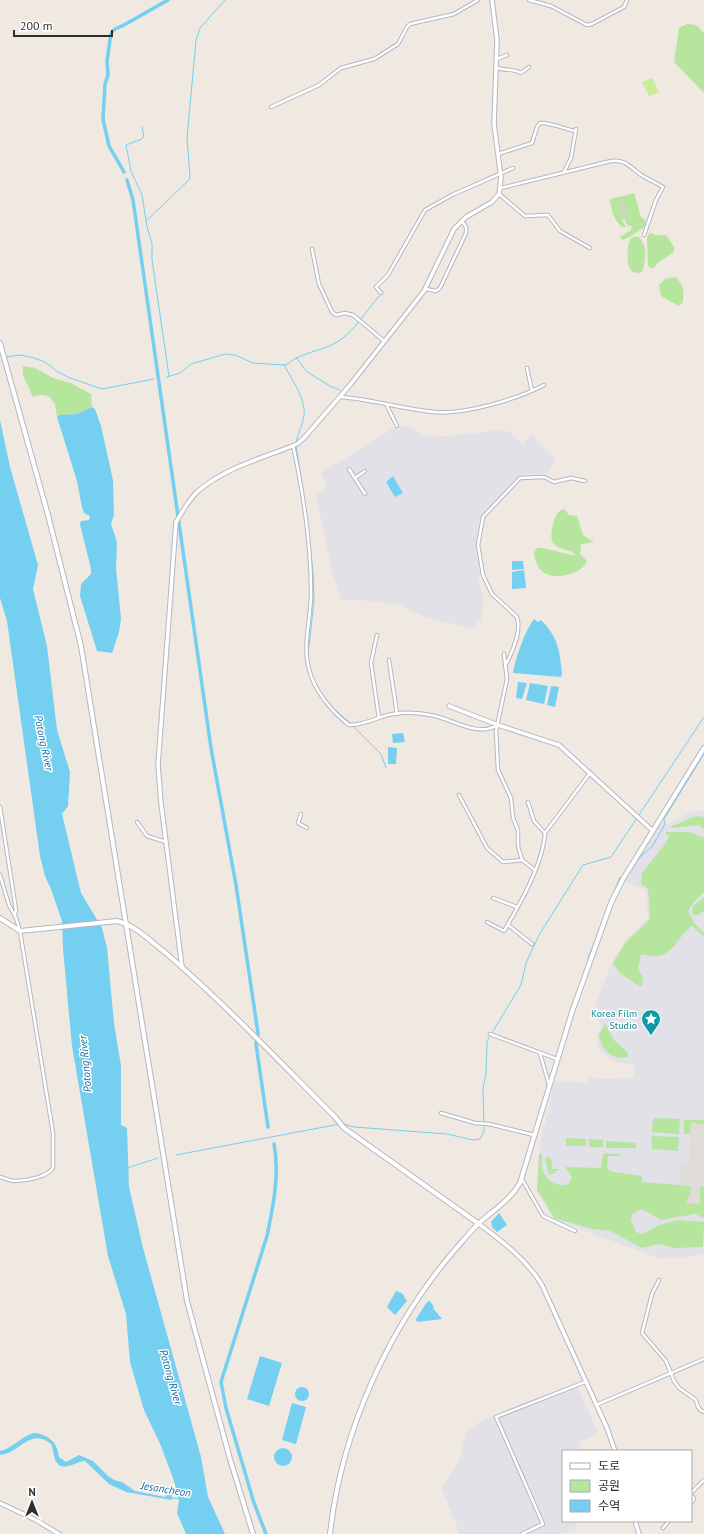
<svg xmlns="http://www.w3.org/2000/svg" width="704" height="1534" font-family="'PT Sans','Noto Sans KR',sans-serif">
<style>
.industrial{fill:#e3e1e8}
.green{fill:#b6e59e}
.cemetery{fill:#c8d9b8}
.pitch{fill:#c9ec9a}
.plaza{fill:#dfdcd8}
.water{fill:#75cff0}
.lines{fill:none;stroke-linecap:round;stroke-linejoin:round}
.stream{stroke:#75cff0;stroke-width:1}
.canal{stroke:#75cff0;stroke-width:3.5}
.minor-casing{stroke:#b4b7c1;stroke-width:4.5}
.tertiary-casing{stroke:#b4b7c1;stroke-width:5.5}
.secondary-casing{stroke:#b4b7c1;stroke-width:6}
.minor{stroke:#fff;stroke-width:2.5}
.tertiary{stroke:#fff;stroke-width:3.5}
.secondary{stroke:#fff;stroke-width:4}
.labels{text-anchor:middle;stroke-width:3;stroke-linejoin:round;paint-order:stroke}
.culture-label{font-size:10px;fill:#0d838f;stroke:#fff;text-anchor:end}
.water-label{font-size:11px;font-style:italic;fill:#0d6fa3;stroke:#fff}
</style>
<rect width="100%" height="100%" fill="#efe9e1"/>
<g class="industrial">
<path d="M399,425L413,429L427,436L436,437L503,430L510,432L523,444L532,435L556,459L547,473L532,475L528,473L517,479L479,519L476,543L480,576L478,582L484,598L481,620L471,628L427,618L399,605L376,601L342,600L333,575L316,495L323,491L327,486L321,473Z"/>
<path d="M704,810V1254L678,1259L676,1257L661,1259L553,1219L537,1190L539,1154L543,1126H545L554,1081L588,1083L590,1076L596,1079L634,1078L635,1066L610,1060L599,1049L597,1039L601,1024L593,1011L612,962L625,941L648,918L646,890L626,882L663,817L666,825L689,813Z"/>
<path d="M577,1387L599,1433L579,1442L582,1451H563V1521H575L576,1529L559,1534H460L441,1487L459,1461L466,1433L479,1422L538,1397L541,1402Z"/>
</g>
<g class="green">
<path d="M687,24L696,25L704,33V93L674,62L679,28Z"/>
<path d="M634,193L641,217L644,219L647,225L630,237L622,240L620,237L631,230L632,226L627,225L624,219L630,218L623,212L626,200L619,201L622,220L626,227H622C614,220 612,212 610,201L611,199Z"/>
<path d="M650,233L655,235H666L674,247V252L659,262L653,269L648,266L647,237Z"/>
<path d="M637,236C648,243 646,260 642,272C624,279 626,248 631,238Z"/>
<path d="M675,277C684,284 684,291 683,302L679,306L661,296L659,285L665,279Z"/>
<path d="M23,366L35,368L55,379L71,383L91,394L92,407L77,414L60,415L57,417L55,404L49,396L40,395L33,397L23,375Z"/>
<path d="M564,509L569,515L577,516L583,535L594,542L581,544L580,554L587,561C585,567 578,571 573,573C554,580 536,576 534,553L537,548C544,546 565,555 576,555C570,549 558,550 553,543C549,537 553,511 564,509Z"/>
<path d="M696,816L704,817V829L699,825L674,828L670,827Z"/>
<path d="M667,832H690L704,838V892L693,903L688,911L695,924L704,933V937L692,926C679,934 675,954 657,956C651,957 647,954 641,955L638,969L643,978L642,986H639L620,973L613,963L626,942L650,919L648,889L641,884L642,873L665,844L669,836L665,834Z"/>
<path d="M704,897V911L698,915L692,914L693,906Z"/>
<path d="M605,1024L614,1040L628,1053V1057C613,1061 601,1050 599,1035Z"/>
<path d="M655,1118L680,1119L679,1134L652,1132L653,1120Z"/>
<path d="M684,1120H704V1124L691,1123L690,1134H684Z"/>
<path d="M651,1136L679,1137L678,1151L652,1149Z"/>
<path d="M566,1138L586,1139V1146H566Z"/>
<path d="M589,1139L603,1140V1147H589Z"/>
<path d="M606,1141L636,1143V1148H606Z"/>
<path d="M603,1153L620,1154V1156H608L607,1169L613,1172L642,1176V1182L691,1186L690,1198H688L687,1203L699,1198L700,1187H704V1218L695,1214L661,1220L642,1209L632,1214L631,1221L636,1232L643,1234L659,1225L678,1220L704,1222L703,1247L674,1248L659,1244L642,1248L610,1231L593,1229L557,1219L554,1217L537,1190L539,1154H542C542,1159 541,1166 543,1170C546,1181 559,1188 568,1184L572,1177L565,1167L601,1168Z"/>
<path d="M549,1157L552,1160V1169H559L551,1175L548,1173L545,1158Z"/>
</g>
<path class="cemetery" d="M626,200L627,210L623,212L629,211L630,218L622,220L619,201Z"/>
<path class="pitch" d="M652,78L659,92L649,96L642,82Z"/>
<path class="plaza" d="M691,1124H704V1187H700V1204L687,1203L688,1197H690L691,1186L679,1185L681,1164H689Z"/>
<g class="water">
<path d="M92,407L95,409L101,426L113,480L114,515L111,524L117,542L116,568L121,619L119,632L112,653L97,651L80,596L81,584L91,574V569L80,524L81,521L89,520L90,516L84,513L82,507L77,481L57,417L60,415L77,414Z"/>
<path d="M0,420L10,467L38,565L33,589L47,646L57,730L70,772L68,806L62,814L81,893L102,928L107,948L114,1023L121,1066V1125L127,1128L129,1187L143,1248L201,1457L208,1497L225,1534H186L177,1513L179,1500L174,1481L161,1446L144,1410L130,1362L126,1314L108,1256L72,1046L63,949L62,921L51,889L45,876L40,856L7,621L0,598Z"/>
<path d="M393,476L403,493L395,497L386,482Z"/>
<path d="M512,561H523L524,569L512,570Z"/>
<path d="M524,570L526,588L512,589V572Z"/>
<path d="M534,619L538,622L541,620C558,637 560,651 562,674L561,677L513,673C515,661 525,630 534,619Z"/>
<path d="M518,682L527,683L522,699L516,698Z"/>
<path d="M530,683L548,686L544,704L526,700Z"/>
<path d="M551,686L559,687L555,707L547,705Z"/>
<path d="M403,733L405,742L393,743L392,734Z"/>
<path d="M388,747L397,748L396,764H388Z"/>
<path d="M499,1213L507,1225L497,1232L492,1227L491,1222Z"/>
<path d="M396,1291L402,1293L407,1301L395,1315L387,1307Z"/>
<path d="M430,1301L434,1307L433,1308L442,1319L417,1322L416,1319L427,1302Z"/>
<path d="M260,1356L282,1363L269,1406L247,1399Z"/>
<circle cx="302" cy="1394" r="7"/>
<path d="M292,1403L306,1407L296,1444L282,1440Z"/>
<path d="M34,1433C48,1434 58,1443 59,1457L66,1462L79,1455L93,1461L108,1476L114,1480L122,1482L135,1491L165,1497L169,1493L172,1494V1500L126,1492L109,1484L85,1461C77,1461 64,1472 57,1463C53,1458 54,1450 51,1444C29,1427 21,1453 0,1455V1451C14,1448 21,1436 34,1433Z"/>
<circle cx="283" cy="1457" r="9"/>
</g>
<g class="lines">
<g class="stream">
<path d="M142,127L144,136L142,139L126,145L131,171L142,195L147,227L152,243V260L169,376"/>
<path d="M146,221L189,180L190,176L187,138L196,40L200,28L225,0"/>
<path d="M5,357L21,355L34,358L45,362L58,372L70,378L102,389L154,379"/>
<path d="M296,357L306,371L330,386L340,390"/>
<path d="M284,365C291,378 306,399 304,415C303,424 298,433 296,442"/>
<path d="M167,377L180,373L191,364L225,354L235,355L253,363L286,365C301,352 320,352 337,342C352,334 367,310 379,296"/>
<path d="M296,445L305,506"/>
<path d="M307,521L313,572L314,601L308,655"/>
<path d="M321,693L332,707L351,724"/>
<path d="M353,726L381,754L386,768"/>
<path d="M625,880L640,857L652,847L665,824L664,819L704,754"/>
<path d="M588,958L620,877L622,879"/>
<path d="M343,1124L354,1127L447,1134L473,1140L480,1139L484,1131L483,1088L486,1073L487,1041L521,985L526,963L539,935L583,865L611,857L704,717"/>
<path d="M176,1155L340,1124"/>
<path d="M127,1168L158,1158"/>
<path d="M172,1498L180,1499"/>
</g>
<g class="canal">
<path d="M124,172L109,146L103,119L105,84L108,75L107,61L111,33L115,29L124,25L168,0"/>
<path d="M127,180L133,200L211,748L236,885L258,1033L256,1044L268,1127"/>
<path d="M266,1534L254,1503L226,1408L221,1382L267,1236C273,1207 280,1174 274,1144"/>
</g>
<g class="minor-casing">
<g id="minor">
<path d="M529,0L551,6L587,25L592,24L624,7L627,0"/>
<path d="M497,59L507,55"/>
<path d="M497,68C506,71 513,68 521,73L529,67"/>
<path d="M271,107L319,85L341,68L374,59L379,56L398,44L407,27L410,24L454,14L478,0"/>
<path d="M498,154L532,143L537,127L540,123C549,122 565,129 575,131"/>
<path d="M564,172L571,158L576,129"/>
<path d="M501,188L611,161C625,159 630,167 641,175C648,179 656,183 663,187L656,200L644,235"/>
<path d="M499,194L525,216L548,215L560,231L590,248"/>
<path d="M312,249L319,284L332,312L336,315L345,313L353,315L384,341"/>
<path d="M426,289L436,291L440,288L466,233V227L462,221"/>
<path d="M381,293L376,287L388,275L425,210L452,195L513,168"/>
<path d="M527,368L532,391"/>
<path d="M340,397C372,399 402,409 434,412C465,415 517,399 544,385"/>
<path d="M387,406L397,426"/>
<path d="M293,445C303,492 311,542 311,590C312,615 302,644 309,669C314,690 331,711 349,725C360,725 371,721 381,717C396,712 415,712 430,715C452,718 476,738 498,725"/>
<path d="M349,469L365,494"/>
<path d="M355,478L365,471"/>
<path d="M377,635L371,663L379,718"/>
<path d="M504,654L507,679L496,731L498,770L511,798L513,818L518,830V846L522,860L535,870"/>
<path d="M389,660L397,714"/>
<path d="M505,666C512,653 522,632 517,617L492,594L483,575L478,545L483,517L520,478L544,477L554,482L571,478L585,481"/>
<path d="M459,795L487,848L503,862L522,860"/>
<path d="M0,807L16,910L15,914"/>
<path d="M301,814L298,823L307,828"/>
<path d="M137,822L147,836L166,842"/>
<path d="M545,833L590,773"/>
<path d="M0,875L9,905L16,918L20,931L53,1133V1168C47,1177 26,1181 15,1181C10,1181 5,1178 0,1177"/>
<path d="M493,898L517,907"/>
<path d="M487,922L504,931C520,904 543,864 545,833L534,821L528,802"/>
<path d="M508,925L532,944"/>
<path d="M490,1034L557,1059"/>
<path d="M540,1053L549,1085"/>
<path d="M441,1113L475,1123L489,1124L534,1135"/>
<path d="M522,1179L543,1216L575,1231"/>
<path d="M659,1280L652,1294L642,1333L666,1361L674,1381L679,1388L696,1400C697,1405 698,1410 704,1412"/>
<path d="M596,1405L704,1359"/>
<path d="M691,1493L704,1480"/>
<path d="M691,1494L694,1499L691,1503"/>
<path d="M663,1528L669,1521"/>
<path d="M522,1534L543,1524L496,1417L585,1382"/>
</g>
</g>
<g class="tertiary-casing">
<g id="tertiary">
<path d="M449,706L498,725L559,745L653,831"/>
<path d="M182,967L161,803L158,765L176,522C182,512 188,501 197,492C225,467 264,458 297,444L304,438L350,385L424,291L454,229L466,217L492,202L499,194L501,178L494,124L497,40L492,0"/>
<path d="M479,1224C502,1241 527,1260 542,1285L607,1428L615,1451"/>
<path d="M0,1503L36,1520L59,1534"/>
<path d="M635,1521L639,1534"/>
</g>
</g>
<g class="secondary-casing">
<g id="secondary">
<path d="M0,343L48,515L81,646L187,1301L230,1459L253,1534"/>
<path d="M0,918L20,931L117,921C137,926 151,942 167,954C226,1005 280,1062 335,1117L344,1128L479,1224"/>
<path d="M330,1534C341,1433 387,1330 453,1252C461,1243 470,1232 479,1223C494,1210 510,1200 520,1183L572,1012L611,903L623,879L704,748"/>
</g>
</g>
<use href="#minor" class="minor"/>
<use href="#tertiary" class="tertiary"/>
<use href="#secondary" class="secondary"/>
</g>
<defs>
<g id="sight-pin" transform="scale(1)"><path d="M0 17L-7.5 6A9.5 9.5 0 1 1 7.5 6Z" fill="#0f9aa8" stroke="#fff"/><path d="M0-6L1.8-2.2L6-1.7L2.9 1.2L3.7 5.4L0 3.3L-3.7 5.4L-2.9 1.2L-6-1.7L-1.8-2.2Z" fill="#fff"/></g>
</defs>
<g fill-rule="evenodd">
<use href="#sight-pin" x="651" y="1019"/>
</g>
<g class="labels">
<g class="culture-label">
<text x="637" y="1017">Korea Film<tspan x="637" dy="12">Studio</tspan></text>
</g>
<g class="water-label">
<text transform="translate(44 743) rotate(78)" y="4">Potong River</text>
<text transform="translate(85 1064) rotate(-95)" y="4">Potong River</text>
<text transform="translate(171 1377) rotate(74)" y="4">Potong River</text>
<text transform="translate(166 1489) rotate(9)" y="4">Jesancheon</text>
</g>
</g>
<rect x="562" y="1450" width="130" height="72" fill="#ffffff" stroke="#ababab"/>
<rect x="570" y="1463" width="20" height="6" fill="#ffffff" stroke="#ababab"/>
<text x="598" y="1470" font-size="12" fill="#2e2e2e">도로</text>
<rect x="570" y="1480" width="20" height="12" fill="#b6e59e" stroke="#ababab"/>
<text x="598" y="1490" font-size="12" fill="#2e2e2e">공원</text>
<rect x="570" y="1500" width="20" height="12" fill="#75cff0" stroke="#ababab"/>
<text x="598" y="1510" font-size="12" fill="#2e2e2e">수역</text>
<g transform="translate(32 1502)" stroke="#ffffff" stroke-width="3" paint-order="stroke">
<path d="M0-3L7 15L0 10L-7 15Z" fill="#2e2e2e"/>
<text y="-6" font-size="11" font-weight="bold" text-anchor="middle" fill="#2e2e2e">N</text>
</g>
<path d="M14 30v6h98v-6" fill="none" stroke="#2e2e2e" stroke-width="2"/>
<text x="20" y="30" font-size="12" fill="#2e2e2e" stroke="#ffffff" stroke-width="3" paint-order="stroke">200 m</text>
</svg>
